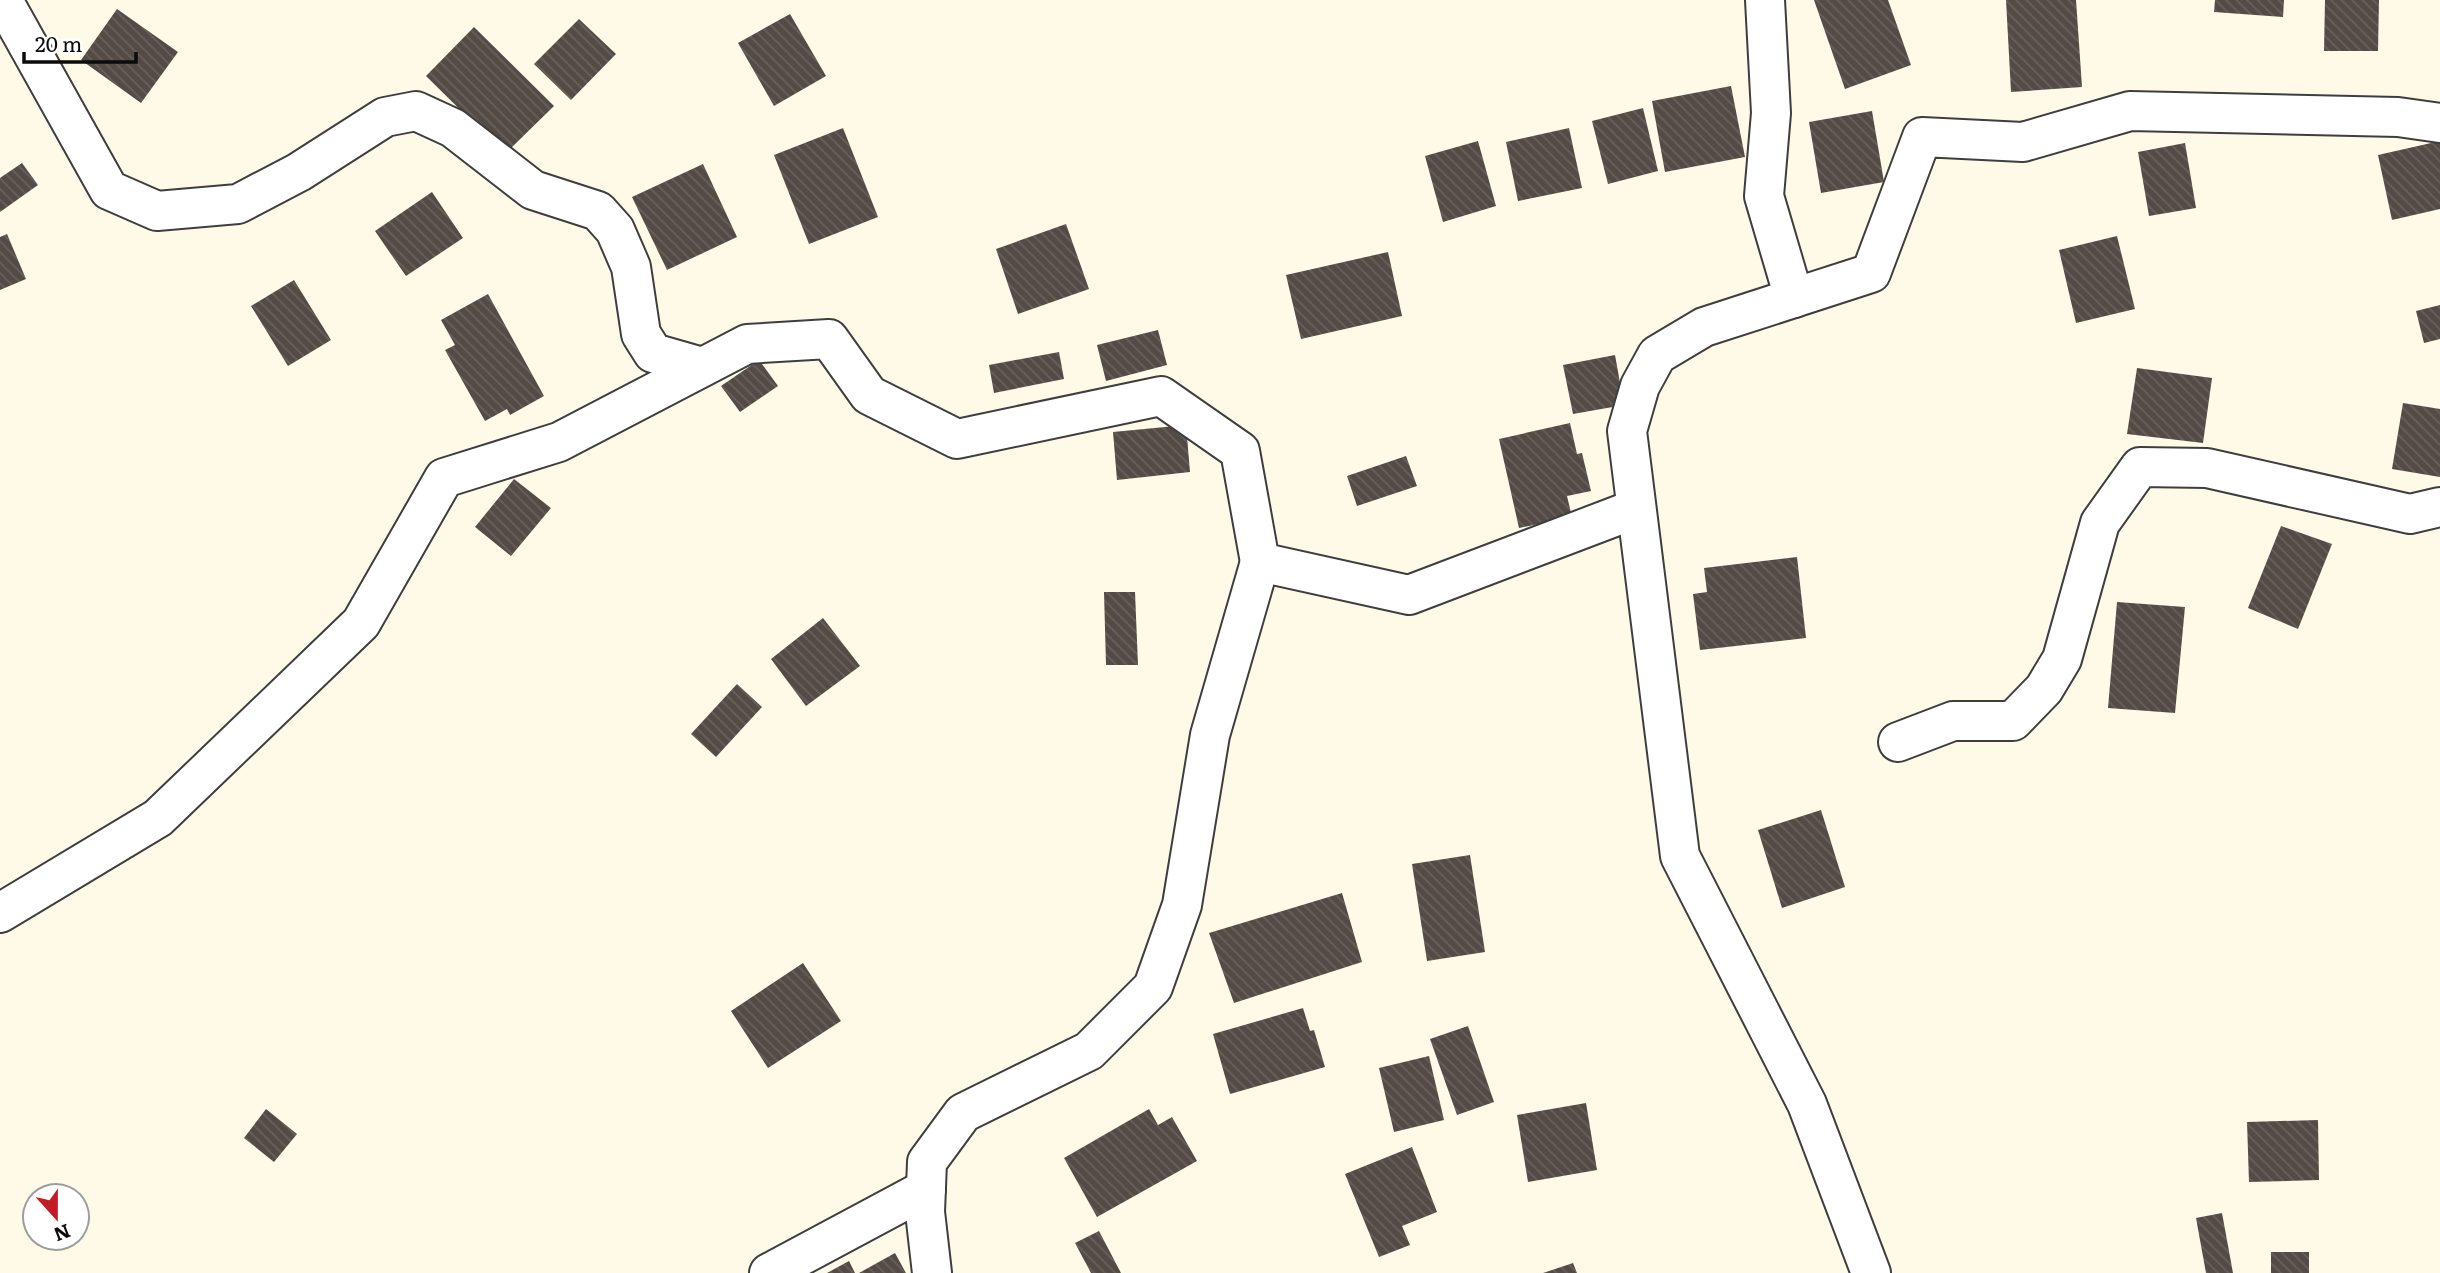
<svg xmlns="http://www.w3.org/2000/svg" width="2440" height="1273" font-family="Literata,serif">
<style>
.building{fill:url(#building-back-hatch)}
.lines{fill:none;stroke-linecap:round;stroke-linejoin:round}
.minor-casing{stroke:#3e3e3e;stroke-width:42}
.minor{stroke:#fff;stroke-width:38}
</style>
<defs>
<pattern id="building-back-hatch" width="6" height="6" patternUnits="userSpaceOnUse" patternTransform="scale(1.75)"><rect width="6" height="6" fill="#544b46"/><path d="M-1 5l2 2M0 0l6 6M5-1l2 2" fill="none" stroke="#68605c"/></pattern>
</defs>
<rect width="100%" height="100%" fill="#fffae8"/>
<g class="building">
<path d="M1814,0H1888L1911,65L1845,89Z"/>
<path d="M2006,0H2076L2082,87L2011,92Z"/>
<path d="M2215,0H2284L2283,17L2214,12Z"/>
<path d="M2325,0H2379L2378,51H2324Z"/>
<path d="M117,9L178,52L141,103L81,60Z"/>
<path d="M790,14L826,76L774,106L738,43Z"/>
<path d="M579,19L616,54L571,100L534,64Z"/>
<path d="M474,27L554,106L505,154L426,76Z"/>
<path d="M1731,86L1745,157L1665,172L1652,101Z"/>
<path d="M1643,108L1658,171L1608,184L1592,121Z"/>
<path d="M1872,111L1884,182L1821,193L1809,122Z"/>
<path d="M843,128L878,217L809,244L774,155Z"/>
<path d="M1569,128L1582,188L1518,201L1506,142Z"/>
<path d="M1478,141L1496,206L1443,222L1425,156Z"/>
<path d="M2440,141V209L2392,220L2378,155Z"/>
<path d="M2185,143L2196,208L2149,216L2138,152Z"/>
<path d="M22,163L38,185L0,212V178Z"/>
<path d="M703,164L737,237L667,270L632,197Z"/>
<path d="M432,192L463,238L406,276L375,231Z"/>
<path d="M1066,224L1089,289L1018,314L996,249Z"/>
<path d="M7,234L26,279L0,290V237Z"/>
<path d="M2117,236L2135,309L2076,323L2059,250Z"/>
<path d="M1388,252L1402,316L1301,339L1286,275Z"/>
<path d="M294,280L331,340L288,366L251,306Z"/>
<path d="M488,294L544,396L510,415L507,409L485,421L445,350L455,345L441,320Z"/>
<path d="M2440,305V339L2424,343L2416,311Z"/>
<path d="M1158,330L1167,365L1106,381L1097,345Z"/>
<path d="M1059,352L1064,379L994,393L989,365Z"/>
<path d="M1615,355L1624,405L1573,414L1563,365Z"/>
<path d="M759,360L778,386L740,412L721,386Z"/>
<path d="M2137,368L2212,378L2203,443L2127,434Z"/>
<path d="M2403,403L2440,409V477L2392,469Z"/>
<path d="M1570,423L1577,454L1582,453L1591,491L1567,496L1572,517L1519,528L1499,439Z"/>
<path d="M1186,425L1190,472L1117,480L1113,432Z"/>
<path d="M1406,456L1417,486L1357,506L1347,476Z"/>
<path d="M514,479L551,508L511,556L475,527Z"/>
<path d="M2281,526L2332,544L2298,629L2248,608Z"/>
<path d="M1797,557L1806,638L1700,650L1693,594L1707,592L1704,568Z"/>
<path d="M1104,592H1135L1138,665H1106Z"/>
<path d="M2117,602L2185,607L2175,713L2108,708Z"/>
<path d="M823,618L860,666L806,706L771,659Z"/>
<path d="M737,684L762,707L716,757L691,734Z"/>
<path d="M1821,810L1845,887L1782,908L1758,830Z"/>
<path d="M1470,855L1485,952L1427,961L1412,864Z"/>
<path d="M1342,893L1362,962L1234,1003L1209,933Z"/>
<path d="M803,963L841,1021L768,1068L731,1011Z"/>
<path d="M1303,1008L1310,1031L1314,1030L1325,1067L1230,1094L1213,1034Z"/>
<path d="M1468,1026L1494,1102L1457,1115L1430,1039Z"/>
<path d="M1429,1056L1444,1120L1394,1132L1379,1068Z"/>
<path d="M1586,1103L1597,1170L1528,1182L1517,1115Z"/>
<path d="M266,1109L297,1134L274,1162L244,1138Z"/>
<path d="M1149,1109L1158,1125L1172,1117L1197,1161L1097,1217L1064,1158Z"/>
<path d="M2318,1120L2319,1180L2249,1182L2247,1122Z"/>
<path d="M1412,1147L1437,1212L1402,1226L1410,1245L1379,1257L1345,1174Z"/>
<path d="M2222,1213L2233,1273H2206L2196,1218Z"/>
<path d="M1099,1231L1121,1273H1091L1075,1243Z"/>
<rect x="2271" y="1252" width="38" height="21"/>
<path d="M895,1253L906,1273H859Z"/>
<path d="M849,1261L855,1273H827Z"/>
<path d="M1573,1263L1577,1273H1543Z"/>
</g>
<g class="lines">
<g class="minor-casing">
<g id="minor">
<path d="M1765,0L1771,113L1764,196L1794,298"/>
<path d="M5,4L109,190L157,211L238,204L299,172L385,117L416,111L453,128L533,190L598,211L615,230L631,267L641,334L653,353L702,367"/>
<path d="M1898,742L1953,721H2013L2044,689L2062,659L2100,523L2140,467L2207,468L2410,514L2440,507"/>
<path d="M0,913L158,818L361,623L444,478L559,442L747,344L829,339L869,395L957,439L1161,396L1240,451L1260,562L1409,595L1635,509"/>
<path d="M769,1273L926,1189"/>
<path d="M932,1273L925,1212L927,1162L963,1113L1089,1051L1153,987L1182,905L1210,735L1260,562"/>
<path d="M1871,1273L1807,1104L1680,856L1627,431L1640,386L1657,355L1704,327L1871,273L1922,137L2023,142L2130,111L2398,117L2440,123"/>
</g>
</g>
<use href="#minor" class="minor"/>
</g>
<g transform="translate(56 1217) rotate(159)"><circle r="33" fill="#ffffff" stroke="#9d9d9d" stroke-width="2"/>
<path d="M0-5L12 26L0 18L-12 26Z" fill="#c21b25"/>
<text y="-10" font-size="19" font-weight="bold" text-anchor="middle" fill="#0b0b0b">N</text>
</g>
<path d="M24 52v10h112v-10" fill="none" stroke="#0b0b0b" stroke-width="3.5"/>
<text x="35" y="52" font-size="21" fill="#0b0b0b" stroke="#ffffff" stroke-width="5" paint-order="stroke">20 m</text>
</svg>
